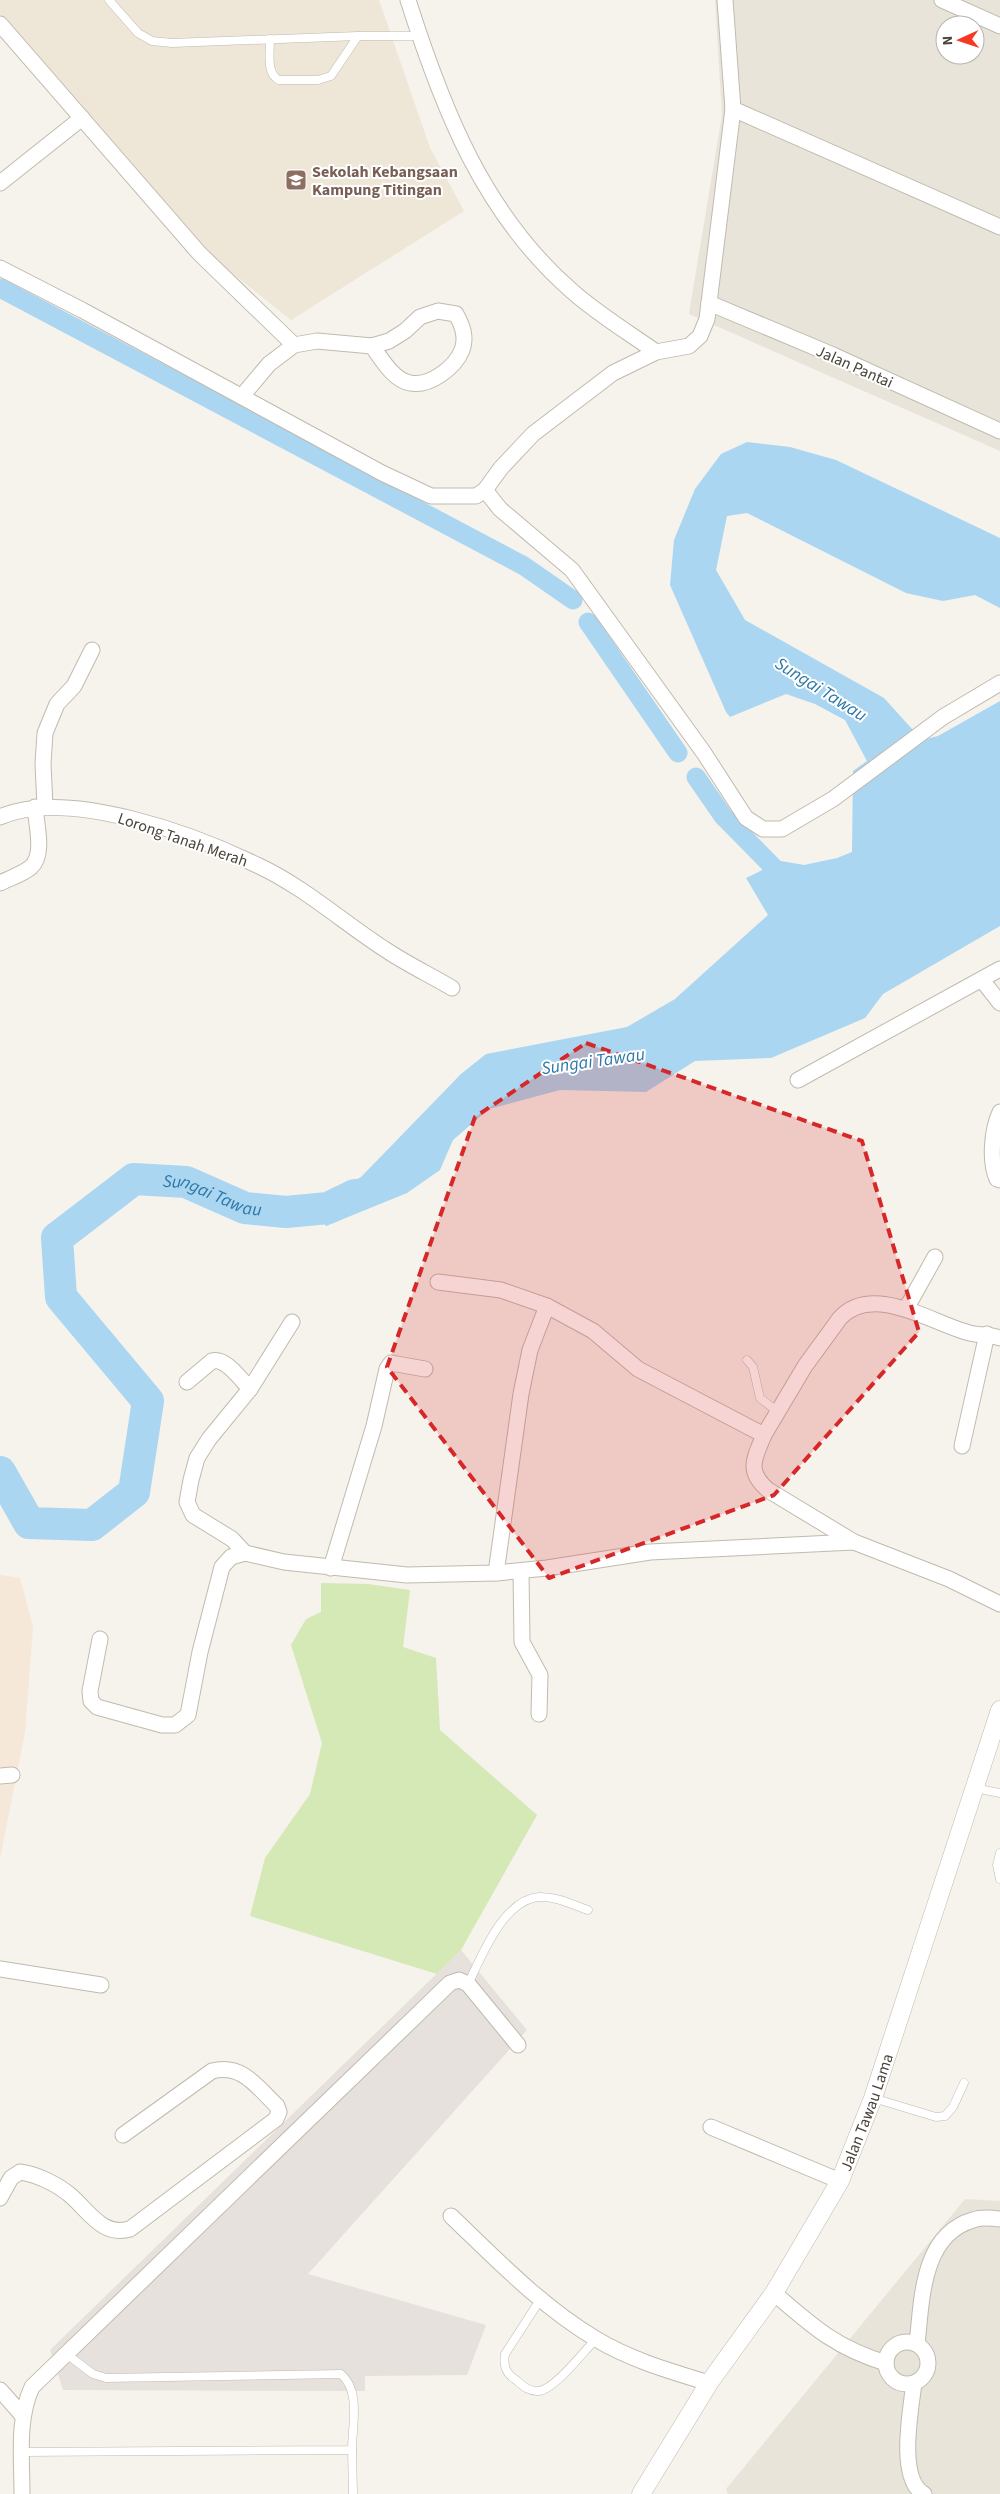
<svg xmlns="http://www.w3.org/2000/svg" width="1000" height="2494" font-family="'Source Sans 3',sans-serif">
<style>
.residential{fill:#e9e4da;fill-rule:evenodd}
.commercial{fill:#f6e8d8}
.industrial{fill:#e6e1dd}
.education{fill:#eee6d6}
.green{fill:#d4e9b5}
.water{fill:#aad6f1}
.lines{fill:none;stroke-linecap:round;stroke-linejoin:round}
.canal{stroke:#aad6f1;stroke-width:19}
.river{stroke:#aad6f1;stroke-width:32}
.service-casing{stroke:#c1baae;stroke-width:9}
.minor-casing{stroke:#c1baae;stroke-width:17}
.tertiary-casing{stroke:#c1baae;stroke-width:19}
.service{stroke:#fff;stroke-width:8}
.minor{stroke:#fff;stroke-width:15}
.tertiary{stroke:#fff;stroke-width:18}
.marked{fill:#d62828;fill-opacity:0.2;stroke:#d62828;stroke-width:4;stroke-dasharray:10 6;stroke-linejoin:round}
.labels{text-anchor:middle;stroke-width:4;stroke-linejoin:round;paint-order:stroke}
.education-label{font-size:16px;font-weight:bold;fill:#785e54;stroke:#fff;text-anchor:start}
.street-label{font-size:16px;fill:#4a4339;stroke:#fff}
.water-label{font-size:18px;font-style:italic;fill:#2e78a6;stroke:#fff}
</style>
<rect width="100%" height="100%" fill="#f6f2ec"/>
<g class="residential">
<path d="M715,0H1000V451L689,314L722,115ZM945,25H975V55H945Z"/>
<path d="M965,2199L1000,2201V2494H728L726,2489Z"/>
</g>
<path class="commercial" d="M0,1575L20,1578L33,1627L25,1732L0,1859Z"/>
<path class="industrial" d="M461,1950L527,2030L308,2274L486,2325L467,2375L365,2376V2391L63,2390L50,2350Z"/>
<path class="education" d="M0,0H379L430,148L464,211L291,320L216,260L0,14Z"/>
<path class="green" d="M321,1583L368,1584L410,1590L403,1647L436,1658L440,1730L537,1815L461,1950L437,1974L250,1916L265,1858L310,1794L322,1743L291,1645L306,1619L321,1612Z"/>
<path class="water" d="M747,442L790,447L836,460L1000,538V608L975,595L943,601L906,593L747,513L727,516L716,570L745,620L884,698L922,740L938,736L1000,701V926L883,994L865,1018L771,1058L695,1061L646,1092L560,1090L489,1109L453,1140L440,1170L407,1193L326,1226L306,1198L334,1191L361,1177L461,1074L486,1054L627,1027L675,999L768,915L746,878L781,861L804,865L837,858L852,852L853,771L867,761L845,720L815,704L786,694L730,717L726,712L670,585L674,540L695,489L721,454Z"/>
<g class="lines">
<g class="canal">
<path d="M0,288L524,566L573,600"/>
<path d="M588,622L678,753"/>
<path d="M696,777L723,816L789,883"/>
</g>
<path class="river" id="s1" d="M0,1472L29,1523L92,1525L134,1492L148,1401L61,1297L57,1238L134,1179L186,1182L245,1208L286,1212L328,1208L355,1195"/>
<g class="service-casing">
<g id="service">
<path d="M109,0L138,33L152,41L172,43L358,36H419"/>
<path d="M270,39C270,52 266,74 279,80H318L331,76L358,36"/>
<path d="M747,1360L753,1367L760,1398L778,1412"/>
<path d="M974,1788L1000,1793"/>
<path d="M1000,1853L997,1865L1000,1879"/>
<path d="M468,1984C482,1956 503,1900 539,1897C555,1896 573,1905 588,1910"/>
<path d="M873,2098L936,2117L945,2116L953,2107L964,2083"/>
<path d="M540,2300L505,2354C503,2367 506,2373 516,2380C523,2386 529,2392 539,2391C555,2389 584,2351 596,2339"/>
<path d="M352,2450L353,2494"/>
<path d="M22,2452L352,2450C352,2426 361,2391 341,2374L106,2378L93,2374L65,2353"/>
</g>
</g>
<g class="minor-casing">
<g id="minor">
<path d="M408,0C443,110 484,215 573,292C598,314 629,333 656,352"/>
<path d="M942,0L1000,26"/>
<path d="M0,24L199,253L294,345L269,364L242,396"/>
<path d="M733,109L1000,227"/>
<path d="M0,183L82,118"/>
<path d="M0,268L82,310L382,473L431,496H476L485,490L501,468L533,434L613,373L656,352L689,346L700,336L707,319L733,109L725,0"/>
<path d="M709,303L833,355L1000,431"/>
<path d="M294,345L317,341L372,346C381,358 393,380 410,383C429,387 455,368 462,350C467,337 462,325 456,314L438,311L420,317L405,331L389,341L372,346"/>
<path d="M485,490L500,509L572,570L704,753L746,818L763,829H782L833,799L943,717L1000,683"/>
<path d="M45,806L43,764L45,733L57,704L74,686L92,650"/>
<path d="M0,817C67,787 196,835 259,866C304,887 344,923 386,950C407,964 430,975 452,988"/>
<path d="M0,883C10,878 23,874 31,867C45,855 36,823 35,807"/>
<path d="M982,980L1000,1003"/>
<path d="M798,1080L1000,969"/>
<path d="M1000,1112C992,1130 989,1161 997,1179L1000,1180"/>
<path d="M438,1282L501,1290L547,1306L593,1331L638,1369L764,1435C754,1459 746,1471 768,1490L854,1542"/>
<path d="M906,1309L935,1257"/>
<path d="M187,1382L212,1361C226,1357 241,1380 250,1389"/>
<path d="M764,1435L805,1366L840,1318C872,1283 931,1322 966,1332C977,1336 988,1334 1000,1338"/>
<path d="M962,1446L987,1334"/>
<path d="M245,1553L232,1539L193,1515L187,1502L191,1480L197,1458L209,1439L250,1389L292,1322"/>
<path d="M331,1568L374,1426L387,1369L391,1363L425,1369"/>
<path d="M521,1571L522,1642L540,1675L539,1714"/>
<path d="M496,1573L521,1394L530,1350L547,1306"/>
<path d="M100,1639L90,1691L91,1701L97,1707L162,1725H175L188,1715L200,1652L222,1567L231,1557L245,1553L284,1562L407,1575L496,1573L547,1568L650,1552L854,1542L949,1579L1000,1604"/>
<path d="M0,1776L12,1775"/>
<path d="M0,1969L101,1985"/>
<path d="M711,2127L840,2181"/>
<path d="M0,2198L11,2178L20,2172C36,2174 57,2184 70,2195C89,2211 102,2237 130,2229L276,2119L279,2112L277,2106C257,2087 242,2063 212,2071L123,2135"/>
<path d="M451,2216C497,2260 541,2306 596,2339C631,2360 670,2371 709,2383"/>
<path d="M774,2293C812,2326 836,2348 886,2363"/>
<circle cx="907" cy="2363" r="21"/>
<path d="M917,2344C922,2301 921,2235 973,2220C981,2217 992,2218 1000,2219"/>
<path d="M914,2383C911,2409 897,2479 924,2494"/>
<path d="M0,2390L23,2416"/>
<path d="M22,2494C22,2459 17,2419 32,2387L450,1983L459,1980L468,1984L518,2045"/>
</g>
</g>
<g class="tertiary-casing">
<g id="tertiary">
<path id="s2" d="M641,2494L709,2383L774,2293L840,2181L873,2098L1000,1710"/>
</g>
</g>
<use href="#service" class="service"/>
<use href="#minor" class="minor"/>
<use href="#tertiary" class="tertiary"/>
</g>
<path class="marked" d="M586,1043L862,1141L919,1332L774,1495L549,1578L387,1367L475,1117Z"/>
<defs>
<g id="school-square" transform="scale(1.125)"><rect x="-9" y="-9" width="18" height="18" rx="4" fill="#8d6e63" stroke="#fff"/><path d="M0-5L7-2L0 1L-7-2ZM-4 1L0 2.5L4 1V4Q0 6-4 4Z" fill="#fff"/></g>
</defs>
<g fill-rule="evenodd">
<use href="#school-square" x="296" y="180"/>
</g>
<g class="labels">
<g class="education-label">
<text x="312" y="177">Sekolah Kebangsaan<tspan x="312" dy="18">Kampung Titingan</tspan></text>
</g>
<g class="street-label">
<text transform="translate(855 366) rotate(24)" y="6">Jalan Pantai</text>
<text transform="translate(183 839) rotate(19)" y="6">Lorong Tanah Merah</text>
<text dy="6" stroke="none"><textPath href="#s2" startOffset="445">Jalan Tawau Lama</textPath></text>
</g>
<g class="water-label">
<text transform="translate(821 689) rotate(32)" y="6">Sungai Tawau</text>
<text transform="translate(593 1061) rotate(-8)" y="6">Sungai Tawau</text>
<text dy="6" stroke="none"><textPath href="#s1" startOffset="640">Sungai Tawau</textPath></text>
</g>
</g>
<g transform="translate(960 40) rotate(267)"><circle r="24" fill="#ffffff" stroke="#b7b4b0"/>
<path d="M0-4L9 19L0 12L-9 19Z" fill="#f83820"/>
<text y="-8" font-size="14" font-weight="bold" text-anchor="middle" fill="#4a4339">N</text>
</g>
</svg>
